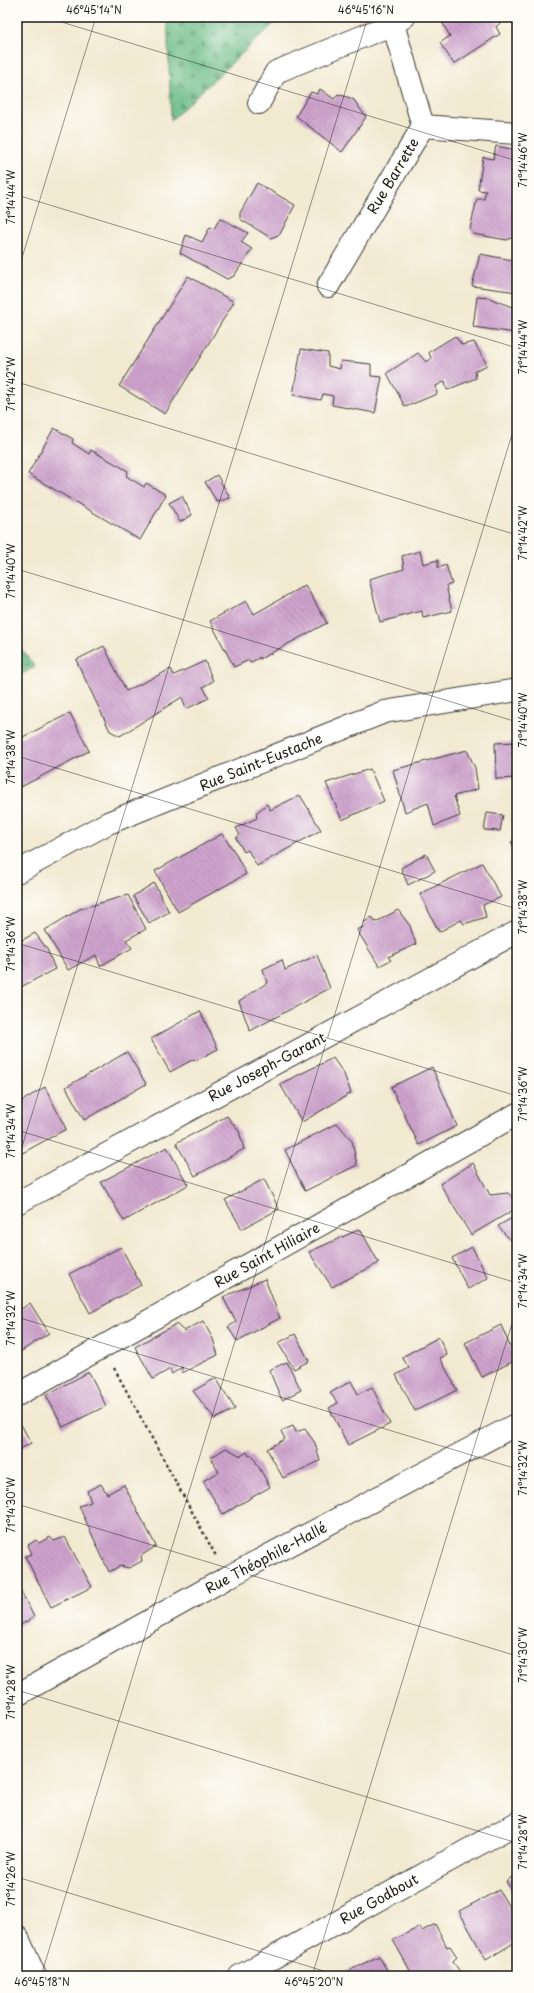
<svg xmlns="http://www.w3.org/2000/svg" width="534" height="1993" font-family="'Playpen Sans',sans-serif">
<style>
.forest{fill:url(#forest-firs);stroke:#446c51}
.building{fill:url(#building-back-hatch)}
.lines{fill:none;stroke-linecap:round;stroke-linejoin:round}
.minor-casing{stroke:#3c3b37;stroke-width:24}
.path{stroke:#3c3b37;stroke-width:2.5;stroke-dasharray:3 3;stroke-linecap:butt}
.minor{stroke:#fff;stroke-width:22}
.ticks{fill:none;stroke:#1c1c1c;stroke-width:1;stroke-opacity:0.45}
.labels{text-anchor:middle;stroke-width:4;stroke-linejoin:round;paint-order:stroke}
.street-label{font-size:14px;fill:#1c1c1c;stroke:#fdfcf7}
.neatline{fill:none;stroke:#1c1c1c;stroke-width:1.5}
.ticks-label{font-size:10px;text-anchor:middle;fill:#1c1c1c}
</style>
<defs>
<pattern id="forest-firs" width="22" height="20" patternUnits="userSpaceOnUse"><rect width="22" height="20" fill="#6bbb86"/><path d="M5 1l3.5 6h-7zM16 11l3.5 6h-7z" fill="#57976d"/></pattern>
<pattern id="building-back-hatch" width="6" height="6" patternUnits="userSpaceOnUse"><rect width="6" height="6" fill="#cda2cc"/><path d="M-1 5l2 2M0 0l6 6M5-1l2 2" fill="none" stroke="#af8baf"/></pattern>
</defs>
<rect width="100%" height="100%" fill="#fdfcf7"/>
<filter id="ink" filterUnits="userSpaceOnUse"><feTurbulence type="fractalNoise" baseFrequency=".025" numOctaves="2"/><feDisplacementMap in="SourceGraphic" scale="8" xChannelSelector="R" yChannelSelector="G"/><feConvolveMatrix kernelMatrix="1 2 1 2 8 2 1 2 1" color-interpolation-filters="sRGB"/></filter>
<filter id="wash" filterUnits="userSpaceOnUse"><feTurbulence type="fractalNoise" baseFrequency=".012" numOctaves="4" result="noise"/><feDisplacementMap in="SourceGraphic" scale="16" xChannelSelector="R" yChannelSelector="G"/><feGaussianBlur stdDeviation="0.9" result="paint"/><feColorMatrix in="noise" values="0 0 0 0 0 0 0 0 0 0 0 0 0 0 0 0 0 1.4 0 .05"/><feComposite in="paint" operator="in"/></filter>
<g filter="url(#wash)">
<rect width="100%" height="100%" fill="#f2e9d1"/>
<g class="forest">
<path d="M167,17H281L171,120Z"/>
<path d="M17,643L35,667L17,677Z"/>
</g>
<g id="blocks">
<g class="building">
<path d="M446,17H496L500,23L496,27L500,34L454,64L440,43L450,36L441,20Z"/>
<path d="M320,89L334,99L338,94L353,99L366,117L342,152L296,116L311,92L317,94Z"/>
<path d="M496,146L517,150V195L514,205L517,206V235L507,240L473,234L470,229L477,199H484L486,191L478,190L483,157L493,159Z"/>
<path d="M257,183L295,205L280,234L271,238L240,219V213Z"/>
<path d="M220,218L248,233L241,242L252,249L234,276L227,279L180,253L186,235L202,242L210,227L214,229Z"/>
<path d="M480,254L517,261V292L472,286Z"/>
<path d="M188,276L234,302L165,414L119,386Z"/>
<path d="M477,297L489,298L517,309L516,333L473,327Z"/>
<path d="M455,336L462,345L474,342L487,365L475,371L476,378L447,390L445,381L436,386L437,394L405,407L387,373L418,353L426,362L431,359L429,352Z"/>
<path d="M301,349L328,353V366L340,369L341,361L371,364V376L382,377L375,413L332,405L333,396L323,394L321,400L293,395Z"/>
<path d="M54,428L73,439L72,443L89,454L91,450L128,471L126,476L144,487L146,483L166,495L140,540L28,474Z"/>
<path d="M217,475L230,498L217,502L205,482Z"/>
<path d="M182,496L192,515L180,522L169,503Z"/>
<path d="M420,551L423,564L438,560V568L446,565L452,584L446,586L452,611L423,618L422,611L380,622L369,579L404,569L402,556Z"/>
<path d="M305,585L327,623L260,659V657L250,663L249,660L234,667L210,621L246,601L254,614Z"/>
<path d="M104,646L126,691L171,669L174,675L205,661L213,681L203,687L209,698L186,709L182,697L120,736L110,731L76,660Z"/>
<path d="M70,713L89,751L21,787L17,779V740Z"/>
<path d="M517,742V778L496,779L495,743Z"/>
<path d="M467,750L475,768L478,789L454,796L460,816L434,826L428,803L405,812L393,770Z"/>
<path d="M370,769L384,801L342,820L326,783Z"/>
<path d="M300,795L321,830L257,866L248,850L244,852L236,838L240,835L236,828L257,818L256,813L267,804L270,810Z"/>
<path d="M487,813L503,815L500,831L484,830Z"/>
<path d="M222,834L234,851L246,874L178,912L155,871Z"/>
<path d="M517,839V852L511,842Z"/>
<path d="M426,854L435,871L408,885L401,868Z"/>
<path d="M482,863L501,897L483,905L486,917L464,924L461,920L439,932L420,894Z"/>
<path d="M154,883L169,912L149,923L133,896Z"/>
<path d="M128,895L146,929L126,940L132,948L100,966L96,955L68,970L45,930L80,909Z"/>
<path d="M398,910L410,926L416,944L388,957L391,960L379,966L357,930L365,926L363,923L372,917L376,922Z"/>
<path d="M35,933L47,949L55,969L17,989V943Z"/>
<path d="M317,955L330,988L250,1031L239,1001L267,983L263,969L282,960L285,970Z"/>
<path d="M200,1011L218,1049L195,1061L194,1059L170,1072L151,1039Z"/>
<path d="M127,1052L146,1084L84,1120L66,1087Z"/>
<path d="M333,1058L344,1074L351,1093L302,1122L280,1084Z"/>
<path d="M432,1067L457,1126L419,1145L391,1087Z"/>
<path d="M45,1087L66,1129L17,1156V1104Z"/>
<path d="M227,1116L239,1131L244,1149L195,1176L176,1143Z"/>
<path d="M337,1123L352,1141L357,1165L305,1191L285,1150Z"/>
<path d="M167,1147L188,1185L124,1221L101,1182Z"/>
<path d="M473,1163L490,1195L508,1193L514,1199L515,1209L471,1235L440,1184Z"/>
<path d="M264,1179L279,1209L242,1229L225,1200Z"/>
<path d="M517,1215V1237L510,1240L498,1226Z"/>
<path d="M360,1229L379,1263L332,1287L309,1252Z"/>
<path d="M121,1247L141,1285L90,1313L69,1274Z"/>
<path d="M472,1247L488,1278L468,1289L452,1258Z"/>
<path d="M265,1279L280,1318L237,1341L228,1327L236,1322L223,1297Z"/>
<path d="M30,1303L49,1333L17,1354V1312Z"/>
<path d="M203,1321L213,1339L218,1355L182,1373V1367L172,1374L170,1369L153,1379L135,1347L176,1324L184,1331Z"/>
<path d="M501,1325L516,1360L482,1377L465,1343Z"/>
<path d="M295,1334L309,1361L294,1369L278,1343Z"/>
<path d="M439,1337L447,1355L440,1358L457,1390L415,1411L396,1375L409,1368L402,1357Z"/>
<path d="M287,1362L301,1390L282,1400L269,1370Z"/>
<path d="M89,1372L106,1406L63,1427L46,1395Z"/>
<path d="M216,1378L235,1409L215,1419L193,1391Z"/>
<path d="M351,1381L358,1394L372,1387L390,1424L348,1445L329,1408L338,1403L330,1393Z"/>
<path d="M17,1417L31,1443L17,1451Z"/>
<path d="M293,1426L296,1432L305,1429L315,1443L320,1461L283,1478L267,1449L285,1439L281,1431Z"/>
<path d="M226,1448L241,1456L247,1452L249,1456L252,1455L270,1487L223,1514L203,1481L219,1472L210,1458Z"/>
<path d="M101,1484L107,1494L124,1485L156,1546L141,1556L142,1561L129,1568L120,1566L109,1572L79,1506L91,1502L87,1491Z"/>
<path d="M50,1537L54,1541L65,1537L92,1587L51,1607L25,1556L32,1554L28,1545L36,1540L39,1543Z"/>
<path d="M17,1583L34,1617L17,1627Z"/>
<path d="M517,1874V1901L506,1881Z"/>
<path d="M499,1890L517,1921V1941L486,1960L459,1911Z"/>
<path d="M435,1924L447,1947L450,1946L457,1957L453,1961L460,1972L453,1976H413L393,1940L420,1927L422,1931Z"/>
<path d="M379,1956L390,1976H338Z"/>
</g>
</g>
</g>
<g filter="url(#ink)">
<use href="#blocks" fill-opacity="0" stroke="#3c3b37" stroke-width="1"/>
<g class="lines">
<g class="minor-casing">
<g id="minor">
<path d="M393,24L423,126"/>
<path d="M259,103L276,72L393,24L404,17"/>
<path d="M328,286L423,126L517,133"/>
<path d="M17,872L108,823L384,712L517,690"/>
<path d="M17,1203L517,932"/>
<path d="M17,1395L517,1114"/>
<path d="M17,1695L228,1577L517,1424"/>
<path d="M17,1936L35,1976"/>
<path d="M240,1976L517,1823"/>
</g>
</g>
<path class="path" d="M114,1368L216,1556"/>
<use href="#minor" class="minor"/>
</g>
</g>
<path class="ticks" d="M45,17L517,161M17,195L517,348M17,274L96,17M17,382L517,535M17,569L517,722M17,756L517,909M17,943L517,1096M17,1130L517,1283M17,1163L368,17M17,1317L517,1469M17,1504L517,1656M17,1690L517,1843M17,1877L340,1976M41,1976L517,418M312,1976L517,1307"/>
<g class="labels">
<g class="street-label">
<text transform="translate(393 176) rotate(-59)" y="5">Rue Barrette</text>
<text transform="translate(261 762) rotate(-22)" y="5">Rue Saint-Eustache</text>
<text transform="translate(267 1067) rotate(-28)" y="5">Rue Joseph-Garant</text>
<text transform="translate(267 1255) rotate(-29)" y="5">Rue Saint Hiliaire</text>
<text transform="translate(266 1558) rotate(-28)" y="5">Rue Théophile-Hallé</text>
<text transform="translate(379 1899) rotate(-29)" y="5">Rue Godbout</text>
</g>
</g>
<rect width="534" height="1993" fill="none" stroke="#fdfcf7" stroke-width="44"/>
<rect x="22" y="22" width="490" height="1949" class="neatline"/>
<g class="ticks-label">
<text x="94" y="14">46°45'14"N</text>
<text x="366" y="14">46°45'16"N</text>
<text transform="translate(523 160) rotate(-90)" y="4">71°14'46"W</text>
<text transform="translate(11 197) rotate(-90)" y="4">71°14'44"W</text>
<text transform="translate(523 347) rotate(-90)" y="4">71°14'44"W</text>
<text transform="translate(11 384) rotate(-90)" y="4">71°14'42"W</text>
<text transform="translate(523 533) rotate(-90)" y="4">71°14'42"W</text>
<text transform="translate(11 571) rotate(-90)" y="4">71°14'40"W</text>
<text transform="translate(523 720) rotate(-90)" y="4">71°14'40"W</text>
<text transform="translate(11 757) rotate(-90)" y="4">71°14'38"W</text>
<text transform="translate(523 907) rotate(-90)" y="4">71°14'38"W</text>
<text transform="translate(11 944) rotate(-90)" y="4">71°14'36"W</text>
<text transform="translate(523 1094) rotate(-90)" y="4">71°14'36"W</text>
<text transform="translate(11 1131) rotate(-90)" y="4">71°14'34"W</text>
<text transform="translate(523 1281) rotate(-90)" y="4">71°14'34"W</text>
<text transform="translate(11 1318) rotate(-90)" y="4">71°14'32"W</text>
<text transform="translate(523 1468) rotate(-90)" y="4">71°14'32"W</text>
<text transform="translate(11 1505) rotate(-90)" y="4">71°14'30"W</text>
<text transform="translate(523 1655) rotate(-90)" y="4">71°14'30"W</text>
<text transform="translate(11 1692) rotate(-90)" y="4">71°14'28"W</text>
<text transform="translate(523 1842) rotate(-90)" y="4">71°14'28"W</text>
<text transform="translate(11 1879) rotate(-90)" y="4">71°14'26"W</text>
<text x="42" y="1986">46°45'18"N</text>
<text x="314" y="1986">46°45'20"N</text>
</g>
</svg>
